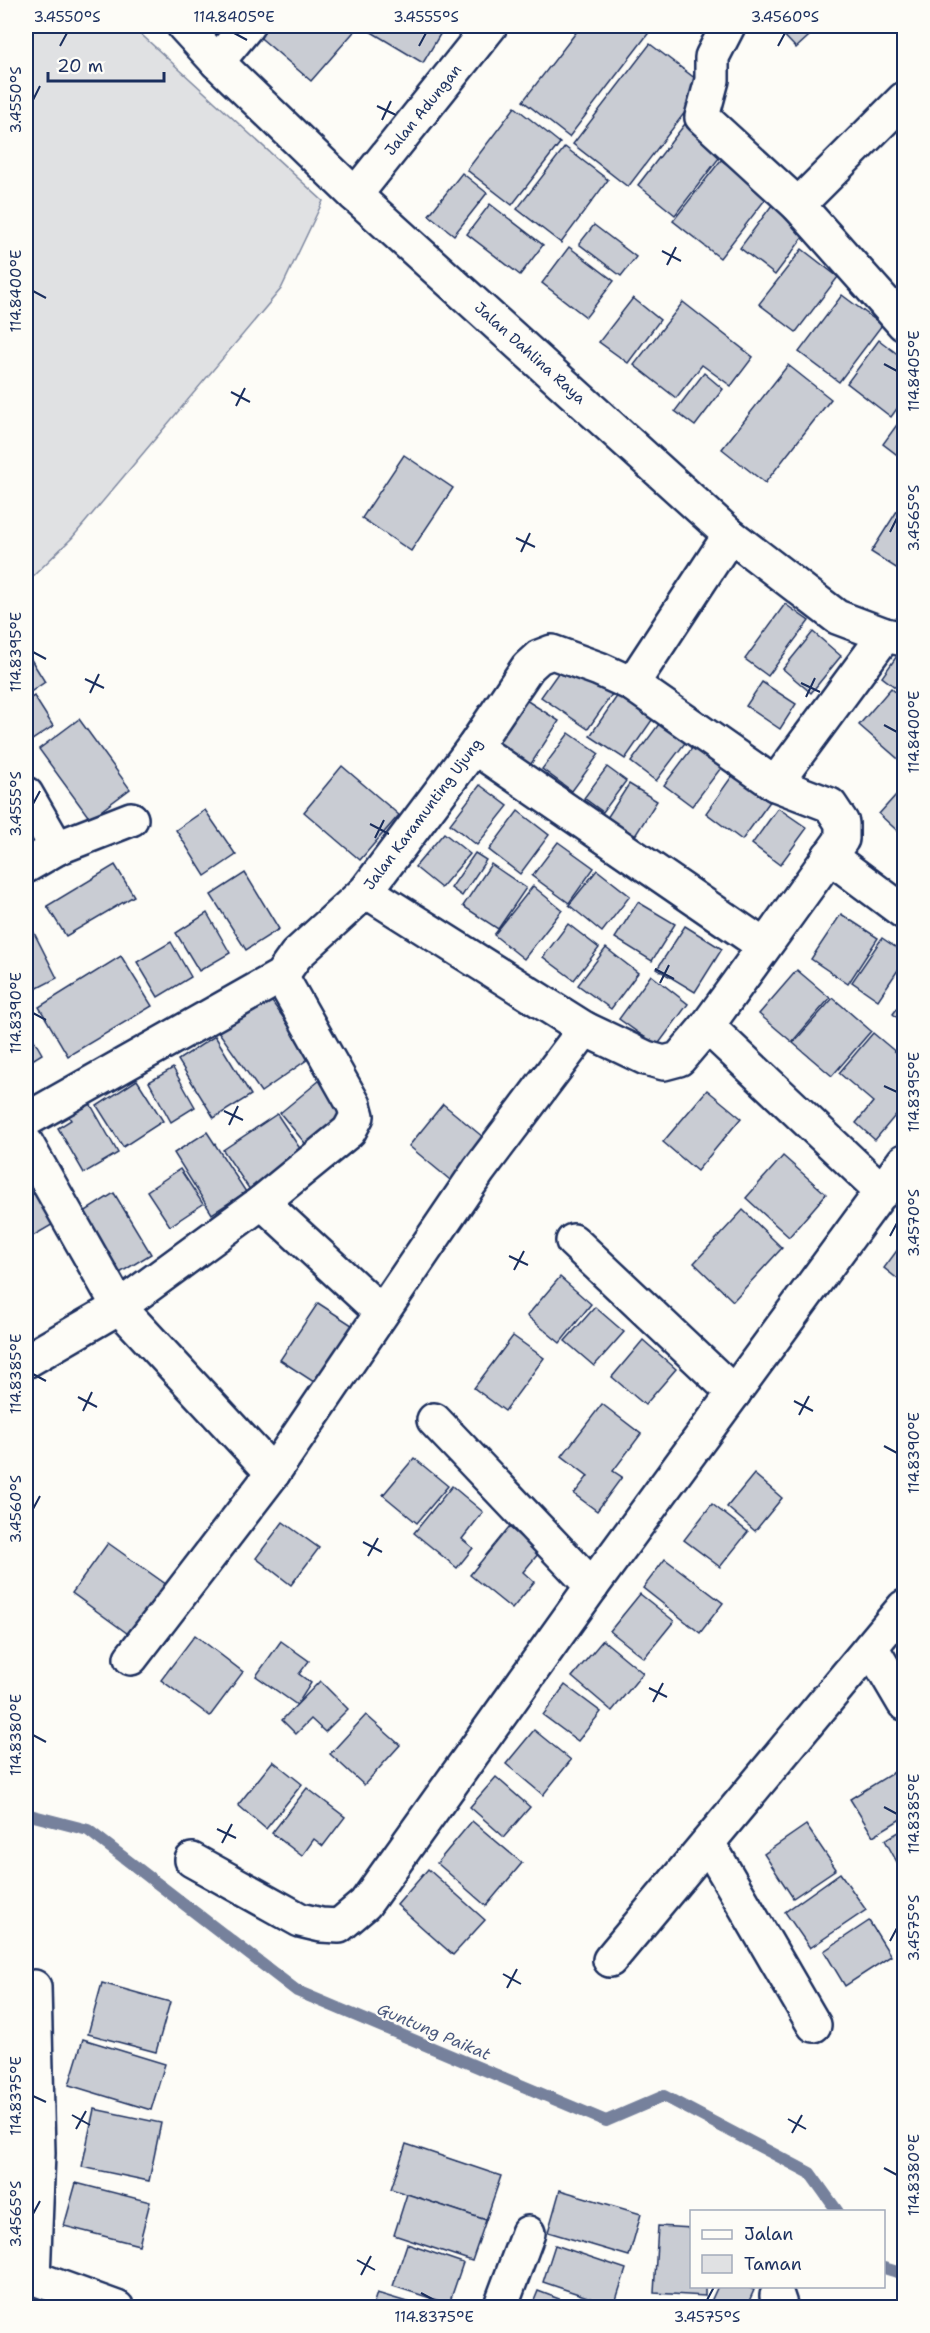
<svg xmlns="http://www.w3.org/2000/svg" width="930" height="2333" font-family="'Shantell Sans',sans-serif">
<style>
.green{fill:#e0e1e3;stroke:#7e88a0;stroke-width:1.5}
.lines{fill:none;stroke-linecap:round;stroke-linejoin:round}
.stream{stroke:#76819c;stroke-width:12}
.building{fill:#c9ccd3;stroke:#1b2f5e;stroke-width:1.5}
.minor-casing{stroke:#1b2f5e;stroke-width:38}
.tertiary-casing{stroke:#1b2f5e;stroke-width:38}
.minor{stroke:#fdfcf7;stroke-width:33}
.tertiary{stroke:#fdfcf7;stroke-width:33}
.ticks{fill:none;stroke:#1b2f5e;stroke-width:2}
.labels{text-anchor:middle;stroke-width:4.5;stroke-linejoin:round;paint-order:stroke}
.street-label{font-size:15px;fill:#1b2f5e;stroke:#fdfcf7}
.water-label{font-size:16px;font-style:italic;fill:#49587d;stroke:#fdfcf7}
.neatline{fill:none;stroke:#1b2f5e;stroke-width:2}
.ticks-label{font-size:15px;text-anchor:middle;fill:#1b2f5e}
</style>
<rect width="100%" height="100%" fill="#fdfcf7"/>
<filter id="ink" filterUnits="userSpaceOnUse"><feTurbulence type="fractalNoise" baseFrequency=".0167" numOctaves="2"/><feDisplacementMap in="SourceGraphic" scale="12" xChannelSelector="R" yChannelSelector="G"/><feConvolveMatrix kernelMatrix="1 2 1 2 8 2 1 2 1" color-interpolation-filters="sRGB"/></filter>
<g filter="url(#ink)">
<path class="green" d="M26,26H132L323,201L281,289L72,538L26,583Z"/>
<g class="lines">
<g class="stream">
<path d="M26,1814L88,1830L297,1991L606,2121L664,2096L810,2173L838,2212"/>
<path d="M884,2268L904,2274"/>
</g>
</g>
<g class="building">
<path d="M251,26H359L311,81L249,28Z"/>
<path d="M371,26H445L423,63L368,30Z"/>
<path d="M581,26H654L569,137L523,101Z"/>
<path d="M775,26H820L796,48Z"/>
<path d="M650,44L705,86L628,187L573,144Z"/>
<path d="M515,107L560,143L512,205L467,170Z"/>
<path d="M688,120L726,149L675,215L638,185Z"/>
<path d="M565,147L608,180L561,243L517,209Z"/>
<path d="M721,160L768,196L720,258L673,221Z"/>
<path d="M462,173L487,193L454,235L429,215Z"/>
<path d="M490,204L543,245L520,275L467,234Z"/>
<path d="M772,205L807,232L775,275L740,248Z"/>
<path d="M594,225L636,257L621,276L579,244Z"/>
<path d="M569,247L614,281L586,317L542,283Z"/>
<path d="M802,249L838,277L796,332L759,304Z"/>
<path d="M842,295L882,325L839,382L799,352Z"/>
<path d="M633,298L660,320L628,363L599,342Z"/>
<path d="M683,302L753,357L731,386L702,365L676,398L634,365Z"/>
<path d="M879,340L904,359V399L891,417L847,383Z"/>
<path d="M788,365L831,399L765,483L722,449Z"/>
<path d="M704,373L723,389L695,426L675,411Z"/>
<path d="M904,415V460L883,444Z"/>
<path d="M404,455L453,488L411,551L362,518Z"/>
<path d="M904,500V573L871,552Z"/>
<path d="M785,604L809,621L768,676L745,659Z"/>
<path d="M813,632L841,656L811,693L783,669Z"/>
<path d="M904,646V694L882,677Z"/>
<path d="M27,653L45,682L26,695V654Z"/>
<path d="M563,666L591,685L599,674L617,687L588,729L541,697Z"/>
<path d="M762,682L796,704L780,729L746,706Z"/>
<path d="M624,686L659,710L625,759L590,736Z"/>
<path d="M891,688L904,700V764L859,725Z"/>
<path d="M34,696L53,726L26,744V701Z"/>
<path d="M526,700L559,721L529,767L496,745Z"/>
<path d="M79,719L130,789L90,819L39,749Z"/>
<path d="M662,720L688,739L656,781L631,762Z"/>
<path d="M569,733L599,754L572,791L542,769Z"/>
<path d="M696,743L724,764L692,806L664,785Z"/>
<path d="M342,766L399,815L360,860L304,812Z"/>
<path d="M607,767L626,781L603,812L584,798Z"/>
<path d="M737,769L774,796L742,840L706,813Z"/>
<path d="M629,784L657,801L635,836L607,818Z"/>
<path d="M480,785L508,806L477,845L450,824Z"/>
<path d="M904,786V837L879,814Z"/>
<path d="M778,808L807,828L780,865L752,844Z"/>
<path d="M205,810L236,855L205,876L176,830Z"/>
<path d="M518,811L549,835L520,874L489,850Z"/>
<path d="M444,833L470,854L441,888L415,867Z"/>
<path d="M558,842L594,868L569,903L532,876Z"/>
<path d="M475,853L486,860L462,896L451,888Z"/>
<path d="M491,864L526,888L498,929L463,906Z"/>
<path d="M115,865L134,896L66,936L47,906Z"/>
<path d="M597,870L630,896L602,932L569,905Z"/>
<path d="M245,873L279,929L246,950L211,895Z"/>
<path d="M533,886L562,910L524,959L494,935Z"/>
<path d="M638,902L675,924L652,961L615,938Z"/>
<path d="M207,913L230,953L199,971L176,933Z"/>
<path d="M841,914L878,938L848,984L811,959Z"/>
<path d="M26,917L57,978L26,994Z"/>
<path d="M568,924L599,948L574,980L543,957Z"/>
<path d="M685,926L722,949L695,992L657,969Z"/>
<path d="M882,938L904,953V961L878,1000L852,982Z"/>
<path d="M171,942L191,977L158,997L137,962Z"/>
<path d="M606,948L638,973L611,1009L578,985Z"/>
<path d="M121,956L152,1006L68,1056L39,1007Z"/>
<path d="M797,970L830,998L792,1042L759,1014Z"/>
<path d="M651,975L688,1004L657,1046L619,1019Z"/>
<path d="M268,996L311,1057L261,1092L218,1031Z"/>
<path d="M833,998L871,1031L832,1076L793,1043Z"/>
<path d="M904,999V1024L893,1014Z"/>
<path d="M26,1026L42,1054L26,1064Z"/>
<path d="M873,1033L904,1059V1105L875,1140L856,1123L873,1102L839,1073Z"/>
<path d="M215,1036L251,1095L214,1118L178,1060Z"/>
<path d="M173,1068L195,1107L171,1122L149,1082Z"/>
<path d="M325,1076L354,1112L309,1148L280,1113Z"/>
<path d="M137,1080L163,1121L123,1147L97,1106Z"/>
<path d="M707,1090L741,1118L697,1171L663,1142Z"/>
<path d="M87,1098L118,1153L84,1173L58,1128L71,1120L65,1110Z"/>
<path d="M443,1104L489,1142L455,1184L409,1146Z"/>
<path d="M277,1114L307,1159L254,1196L223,1150Z"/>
<path d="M207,1132L246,1192L212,1214L174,1153Z"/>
<path d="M783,1156L826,1194L789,1237L746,1198Z"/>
<path d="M180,1169L203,1204L170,1226L147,1191Z"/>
<path d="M44,1188L62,1219L26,1240V1198Z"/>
<path d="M114,1193L151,1254L110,1279L73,1219Z"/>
<path d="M743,1210L782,1248L733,1301L694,1263Z"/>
<path d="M904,1241V1284L884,1268Z"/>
<path d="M560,1277L591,1304L560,1343L527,1316Z"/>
<path d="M318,1303L358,1329L320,1386L280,1360Z"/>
<path d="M595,1307L624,1332L594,1366L565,1341Z"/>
<path d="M513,1336L544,1358L505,1411L474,1388Z"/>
<path d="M643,1340L676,1369L645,1405L612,1377Z"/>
<path d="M602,1404L641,1434L613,1471L622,1477L597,1511L574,1494L588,1476L562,1456Z"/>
<path d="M414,1458L448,1486L417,1523L383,1495Z"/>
<path d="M754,1474L782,1498L755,1531L727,1507Z"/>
<path d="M452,1486L483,1512L462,1539L473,1548L457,1568L414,1533Z"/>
<path d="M712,1504L748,1532L720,1567L684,1540Z"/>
<path d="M283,1522L319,1548L291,1585L256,1558Z"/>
<path d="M509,1527L539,1553L523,1572L534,1582L512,1609L470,1575Z"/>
<path d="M108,1543L167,1585L131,1636L72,1593Z"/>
<path d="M665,1559L723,1603L700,1633L643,1588Z"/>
<path d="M640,1594L674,1621L644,1658L610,1631Z"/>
<path d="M195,1635L243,1672L210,1716L161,1680Z"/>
<path d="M603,1640L643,1673L612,1711L572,1677Z"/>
<path d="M281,1641L309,1661L299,1674L311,1683L297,1705L256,1676Z"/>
<path d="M320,1681L348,1709L325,1732L311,1719L296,1734L282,1720Z"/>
<path d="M565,1685L601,1712L578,1741L543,1715Z"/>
<path d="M366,1715L400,1745L364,1785L330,1754Z"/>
<path d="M534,1730L571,1760L543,1795L506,1764Z"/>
<path d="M273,1761L302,1784L266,1829L238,1805Z"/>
<path d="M899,1769L904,1778V1817L873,1836L850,1799Z"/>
<path d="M496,1777L530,1807L504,1837L470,1807Z"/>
<path d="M307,1788L345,1817L323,1846L314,1839L302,1856L272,1833Z"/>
<path d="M472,1821L522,1863L486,1906L437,1863Z"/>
<path d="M806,1825L836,1869L793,1898L764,1854Z"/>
<path d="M904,1829V1875L885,1840Z"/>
<path d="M428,1869L485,1920L453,1955L397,1905Z"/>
<path d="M840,1873L866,1910L810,1948L785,1912Z"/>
<path d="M869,1921L891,1956L845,1986L824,1951Z"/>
<path d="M102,1983L170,2002L156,2052L88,2034Z"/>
<path d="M83,2039L165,2064L151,2110L69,2085Z"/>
<path d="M94,2109L161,2123L149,2181L82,2167Z"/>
<path d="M406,2144L501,2176L486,2220L391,2189Z"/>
<path d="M76,2183L150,2202L139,2245L64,2226Z"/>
<path d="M560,2190L641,2214L629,2256L548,2232Z"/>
<path d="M407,2194L486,2220L472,2261L394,2235Z"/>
<path d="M658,2226L692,2228V2286H705V2296L654,2293Z"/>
<path d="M407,2244L463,2263L449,2304L393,2286Z"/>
<path d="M555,2245L626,2269L614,2306L543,2282Z"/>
<path d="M718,2286H746L754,2290L746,2308H708Z"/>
<path d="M538,2291L583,2308H531Z"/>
<path d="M377,2293L417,2305L416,2308H372Z"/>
</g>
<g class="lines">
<g class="minor-casing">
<g id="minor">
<path d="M728,26L712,57V80L702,117L798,205L904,324"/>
<path d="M217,62L247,26"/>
<path d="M355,195L490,26"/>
<path d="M798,205L904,99"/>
<path d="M474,747L764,946"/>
<path d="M775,784L885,635"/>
<path d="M26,794L57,848L26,866"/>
<path d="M57,848L131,819"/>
<path d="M829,856L904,912"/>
<path d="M366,891L585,1029L646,1058L664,1063L679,1059L707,1026L842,839V823L830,805L775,784L632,684"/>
<path d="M707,1026L883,1192"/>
<path d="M26,1143L119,1307L273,1473"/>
<path d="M262,1202L381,1312"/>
<path d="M573,1241L734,1393"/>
<path d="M26,1361L119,1307L262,1202L349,1131L357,1116L354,1105L281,976"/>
<path d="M434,1420L592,1586"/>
<path d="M871,1647L904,1703"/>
<path d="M131,1658L273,1473L479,1170L585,1029"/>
<path d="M708,1843L814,2025"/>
<path d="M192,1860L300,1920L321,1925L339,1926L365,1904L592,1586L904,1161"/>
<path d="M610,1960L904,1607"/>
<path d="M33,2277L38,2153L34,1987"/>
<path d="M777,2296L781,2308"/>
<path d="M500,2308L528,2233"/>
</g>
</g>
<g class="tertiary-casing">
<g id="tertiary">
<path d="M184,26L217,62L355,195L730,535L837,617L885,635L904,639"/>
<path d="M26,1120L281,976L296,955L366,891L474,747L528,667L539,657L552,652L599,669L632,684L730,535"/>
<path d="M26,2275L117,2308"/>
</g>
</g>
<use href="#minor" class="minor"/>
<use href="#tertiary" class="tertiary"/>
</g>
</g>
<path class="ticks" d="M234,33L247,40M60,46L67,33M419,46L426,33M778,46L785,33M33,100L40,86M377,106L396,115M382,120L391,101M662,251L681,261M667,265L676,247M33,291L46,298M884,364L897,371M231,392L250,402M236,406L245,388M890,532L897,518M516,538L535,547M521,552L530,533M33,652L46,659M85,679L104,688M801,683L820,692M90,693L99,674M806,697L815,678M884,725L897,732M33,804L40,791M370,824L389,834M375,838L384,820M655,969L674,979M660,983L669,965M33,1013L46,1020M884,1086L897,1092M224,1111L243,1120M229,1125L238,1106M890,1236L897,1223M509,1256L528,1265M514,1270L524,1251M33,1374L46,1381M78,1397L97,1407M794,1401L813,1411M83,1411L92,1392M799,1415L809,1396M884,1446L897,1453M33,1509L40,1496M363,1542L382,1552M368,1556L378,1538M649,1688L667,1697M653,1702L663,1683M33,1735L46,1742M884,1807L897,1814M217,1829L236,1838M222,1843L232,1824M890,1941L897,1928M503,1974L521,1984M507,1988L517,1969M33,2096L46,2102M72,2115L90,2125M788,2119L806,2129M76,2129L86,2111M792,2133L802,2115M884,2168L897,2175M33,2214L40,2201M357,2260L375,2270M361,2275L371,2256M421,2293L434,2300M707,2300L714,2287"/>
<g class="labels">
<g class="street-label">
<text transform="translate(423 110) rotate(-51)" y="5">Jalan Adungan</text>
<text transform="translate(530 353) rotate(42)" y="5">Jalan Dahlina Raya</text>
<text transform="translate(423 814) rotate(-53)" y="5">Jalan Karamunting Ujung</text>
</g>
<g class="water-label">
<text transform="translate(434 2031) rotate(23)" y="6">Guntung Paikat</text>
</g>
</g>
<rect width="930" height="2333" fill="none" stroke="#fdfcf7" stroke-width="66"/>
<rect x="690" y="2210" width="195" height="78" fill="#fdfcf7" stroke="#a3aaba" stroke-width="1.5"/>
<rect x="702" y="2230" width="30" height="9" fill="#fdfcf7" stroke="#a3aaba" stroke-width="1.5"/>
<text x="744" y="2240" font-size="18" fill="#1b2f5e">Jalan</text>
<rect x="702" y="2255" width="30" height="18" fill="#e0e1e3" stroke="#a3aaba" stroke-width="1.5"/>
<text x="744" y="2270" font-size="18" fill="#1b2f5e">Taman</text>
<path d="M48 72v9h116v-9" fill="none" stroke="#1b2f5e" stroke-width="3"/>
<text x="57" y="72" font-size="18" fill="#1b2f5e" stroke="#fdfcf7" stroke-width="4.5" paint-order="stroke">20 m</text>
<rect x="33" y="33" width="864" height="2267" class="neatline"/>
<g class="ticks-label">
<text x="67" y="22">3.4550°S</text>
<text x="234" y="22">114.8405°E</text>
<text x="426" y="22">3.4555°S</text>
<text x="785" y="22">3.4560°S</text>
<text transform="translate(16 100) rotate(-90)" y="5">3.4550°S</text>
<text transform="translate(16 291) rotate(-90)" y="5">114.8400°E</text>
<text transform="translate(914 371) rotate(-90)" y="5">114.8405°E</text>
<text transform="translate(914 518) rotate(-90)" y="5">3.4565°S</text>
<text transform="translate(16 652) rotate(-90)" y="5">114.8395°E</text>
<text transform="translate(914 732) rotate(-90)" y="5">114.8400°E</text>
<text transform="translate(16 804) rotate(-90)" y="5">3.4555°S</text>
<text transform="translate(16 1013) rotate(-90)" y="5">114.8390°E</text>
<text transform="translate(914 1092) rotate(-90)" y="5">114.8395°E</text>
<text transform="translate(914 1223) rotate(-90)" y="5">3.4570°S</text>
<text transform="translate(16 1374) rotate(-90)" y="5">114.8385°E</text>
<text transform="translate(914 1453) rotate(-90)" y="5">114.8390°E</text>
<text transform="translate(16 1509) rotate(-90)" y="5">3.4560°S</text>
<text transform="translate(16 1735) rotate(-90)" y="5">114.8380°E</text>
<text transform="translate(914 1814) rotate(-90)" y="5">114.8385°E</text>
<text transform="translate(914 1928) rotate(-90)" y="5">3.4575°S</text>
<text transform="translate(16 2096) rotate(-90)" y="5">114.8375°E</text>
<text transform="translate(914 2175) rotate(-90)" y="5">114.8380°E</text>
<text transform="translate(16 2214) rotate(-90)" y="5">3.4565°S</text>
<text x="434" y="2322">114.8375°E</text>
<text x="707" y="2322">3.4575°S</text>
</g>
</svg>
